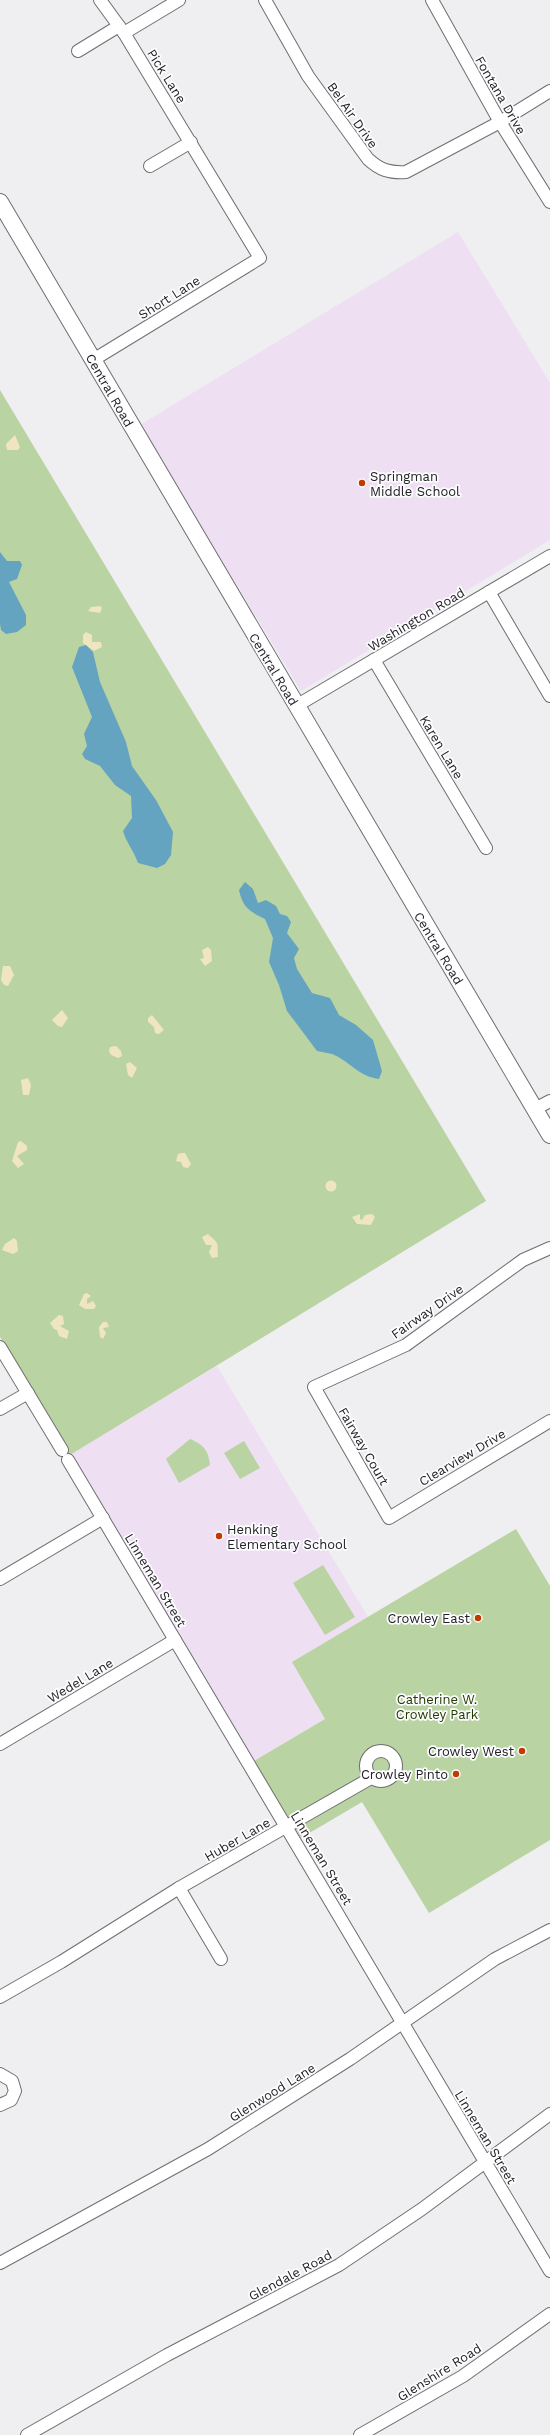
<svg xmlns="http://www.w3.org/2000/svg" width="550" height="2435" font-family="'Work Sans',sans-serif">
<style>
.education{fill:#eedff3}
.green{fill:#b9d3a3}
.sand{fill:#efe6c0}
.water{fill:#65a4c1}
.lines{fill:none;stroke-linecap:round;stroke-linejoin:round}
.minor-casing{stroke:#6f6e71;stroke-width:14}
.major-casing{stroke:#6f6e71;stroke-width:18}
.minor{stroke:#fff;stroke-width:12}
.major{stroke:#fff;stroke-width:16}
.poi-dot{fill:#c13a00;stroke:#fdfcff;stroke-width:1.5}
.labels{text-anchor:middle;stroke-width:3.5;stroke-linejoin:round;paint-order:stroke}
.street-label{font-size:13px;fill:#222123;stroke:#fdfcff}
.poi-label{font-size:13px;fill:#222123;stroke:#fdfcff;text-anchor:end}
.park-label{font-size:13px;fill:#223b01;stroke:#fdfcff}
</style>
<rect width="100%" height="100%" fill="#efeef1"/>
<g class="education">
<path d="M458,232L550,383V540L301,691L140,425Z"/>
<path d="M217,1366L368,1617L292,1662L325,1719L254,1761L70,1455Z"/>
</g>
<g class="green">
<path d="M0,390L486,1201L70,1455L0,1337Z"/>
<path d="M190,1439C204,1445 208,1450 210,1465L179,1483L166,1459Z"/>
<path d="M244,1441L260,1468L240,1479L224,1453Z"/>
<path d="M516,1529L550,1586V1840L429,1913L362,1802L301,1838L254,1761L325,1719L292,1662Z"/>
<path d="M323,1565L355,1617L325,1635L293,1583Z"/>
</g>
<g class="sand">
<path d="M15,435L20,447L18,450H7L6,444Z"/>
<path d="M100,606L102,608L100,613L88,611L91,607Z"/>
<path d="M86,632L92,635V642H101L102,647L94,651L83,643V635Z"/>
<path d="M208,947L211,950L212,961L205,966L200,959L204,958L202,950Z"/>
<path d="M3,966H10L14,975L8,986L4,985L1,980Z"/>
<path d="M62,1010L68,1018L62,1027L58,1026L52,1020Z"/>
<path d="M152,1015L164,1030L159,1034L155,1033L154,1027L148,1022V1018Z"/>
<path d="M116,1046L121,1051L122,1056L118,1058L111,1055L109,1051L110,1047Z"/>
<path d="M130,1062L137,1068L132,1078L128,1075L126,1064Z"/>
<path d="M28,1078L31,1085L29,1095H23L21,1080Z"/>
<path d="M21,1141L27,1146V1150L17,1156L24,1164L18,1168L12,1161L18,1142Z"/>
<path d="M182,1153H185L191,1164L188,1168L183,1167L181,1162L176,1161L178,1154Z"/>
<circle cx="331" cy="1186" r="5.5"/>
<path d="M360,1214V1219L362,1220L365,1215L372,1214L375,1217L371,1225L357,1224L352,1217Z"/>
<path d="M208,1234C220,1245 217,1241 218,1257L212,1258L209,1252L212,1245H206L202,1237Z"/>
<path d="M14,1238L17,1241L18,1251L13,1254L2,1250L5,1244Z"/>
<path d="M87,1293L91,1296L87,1299V1304L93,1301L96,1306L94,1309H85L79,1305L84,1294Z"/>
<path d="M59,1315L63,1316L64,1324L60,1326L69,1331L67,1339L59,1336L57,1330L54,1329L50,1323Z"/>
<path d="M103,1322H107L109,1327L103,1328L106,1333L103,1339L100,1337L99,1327Z"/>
</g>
<g class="water">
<path d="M0,552L7,561H20L22,565L17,579L9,582L26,615V625L17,632L6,634L1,630L0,624Z"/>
<path d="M86,645L93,652L100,682L126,742L132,766L156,800L173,832L171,855L165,864L157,868L138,863C134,851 126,842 123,831L132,818L131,796L115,785L100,766L85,759L82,754L87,746L84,734L92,717L72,667L79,647Z"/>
<path d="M245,882L253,889L258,903L266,900L276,906L280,914L287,916L291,922L287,933L299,949L294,958L297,969L312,993L330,998L339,1015L356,1025L373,1040L382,1071L379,1079C357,1076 350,1061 332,1054C327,1053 322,1052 317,1051L287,1011L279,985L269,962L273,938L265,919C249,911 243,908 239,890Z"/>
</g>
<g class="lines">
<g class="minor-casing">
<g id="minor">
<path d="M265,0L308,76L368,159C380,170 389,173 406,172L500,122L550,91"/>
<path d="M432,0L500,122L550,202"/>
<path d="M124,33L179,0"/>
<path d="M78,51L119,26"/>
<path d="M150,166L191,142"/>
<path d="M93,360L260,258L124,33L100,0"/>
<path d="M489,592L550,696"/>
<path d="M374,660L486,848"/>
<path d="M296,706L550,556"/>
<path d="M535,1109L550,1101"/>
<path d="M550,1248L523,1260L406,1345L314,1387L389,1518L550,1421"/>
<path d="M0,1347L62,1450"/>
<path d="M0,1409L28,1393"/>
<path d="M68,1460L550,2271"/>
<path d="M0,1579L103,1518"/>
<path d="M0,1744L175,1640"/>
<circle cx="381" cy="1766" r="15"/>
<path d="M179,1888L221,1959"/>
<path d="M0,1997L61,1962L179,1888L371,1778"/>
<path d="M0,2074L12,2081L15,2091L11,2100L0,2105"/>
<path d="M0,2263L208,2149L350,2059L495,1959L550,1930"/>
<path d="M27,2435L167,2355L339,2265L422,2209L550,2114"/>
<path d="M360,2435L463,2376L550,2314"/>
</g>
</g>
<g class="major-casing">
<path id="major" d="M0,202L550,1135"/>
</g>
<use href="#minor" class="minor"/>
<use href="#major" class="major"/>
</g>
<g class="poi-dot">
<circle cx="362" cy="483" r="4"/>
<circle cx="219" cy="1536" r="4"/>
<circle cx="478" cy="1618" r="4"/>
<circle cx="522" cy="1751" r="4"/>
<circle cx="456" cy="1774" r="4"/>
</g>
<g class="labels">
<g class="street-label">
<text transform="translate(167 76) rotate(58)" y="5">Pick Lane</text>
<text transform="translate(501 95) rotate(60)" y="5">Fontana Drive</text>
<text transform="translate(353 115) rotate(55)" y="5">Bel Air Drive</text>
<text transform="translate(169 297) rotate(-32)" y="5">Short Lane</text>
<text transform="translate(110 390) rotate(60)" y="5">Central Road</text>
<text transform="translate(416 619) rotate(-31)" y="5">Washington Road</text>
<text transform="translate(274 669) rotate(59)" y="5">Central Road</text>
<text transform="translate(442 747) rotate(59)" y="5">Karen Lane</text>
<text transform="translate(439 948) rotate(59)" y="5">Central Road</text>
<text transform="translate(427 1311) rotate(-35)" y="5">Fairway Drive</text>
<text transform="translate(364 1446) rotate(60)" y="5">Fairway Court</text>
<text transform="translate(462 1457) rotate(-31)" y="5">Clearview Drive</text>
<text transform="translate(156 1580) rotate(59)" y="5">Linneman Street</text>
<text transform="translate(80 1680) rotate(-31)" y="5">Wedel Lane</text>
<text transform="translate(237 1839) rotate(-30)" y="5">Huber Lane</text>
<text transform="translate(322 1858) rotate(59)" y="5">Linneman Street</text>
<text transform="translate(272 2092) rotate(-32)" y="5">Glenwood Lane</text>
<text transform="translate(486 2137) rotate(59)" y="5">Linneman Street</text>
<text transform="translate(290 2275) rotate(-28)" y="5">Glendale Road</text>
<text transform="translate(439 2372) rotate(-32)" y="5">Glenshire Road</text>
</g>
<g class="poi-label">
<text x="370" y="481" text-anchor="start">Springman<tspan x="370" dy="15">Middle School</tspan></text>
<text x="227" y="1534" text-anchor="start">Henking<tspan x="227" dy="15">Elementary School</tspan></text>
<text x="470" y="1623">Crowley East</text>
<text x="514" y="1756">Crowley West</text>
<text x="448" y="1779">Crowley Pinto</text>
</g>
<g class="park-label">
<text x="437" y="1704">Catherine W.<tspan x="437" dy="15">Crowley Park</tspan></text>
</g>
</g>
</svg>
